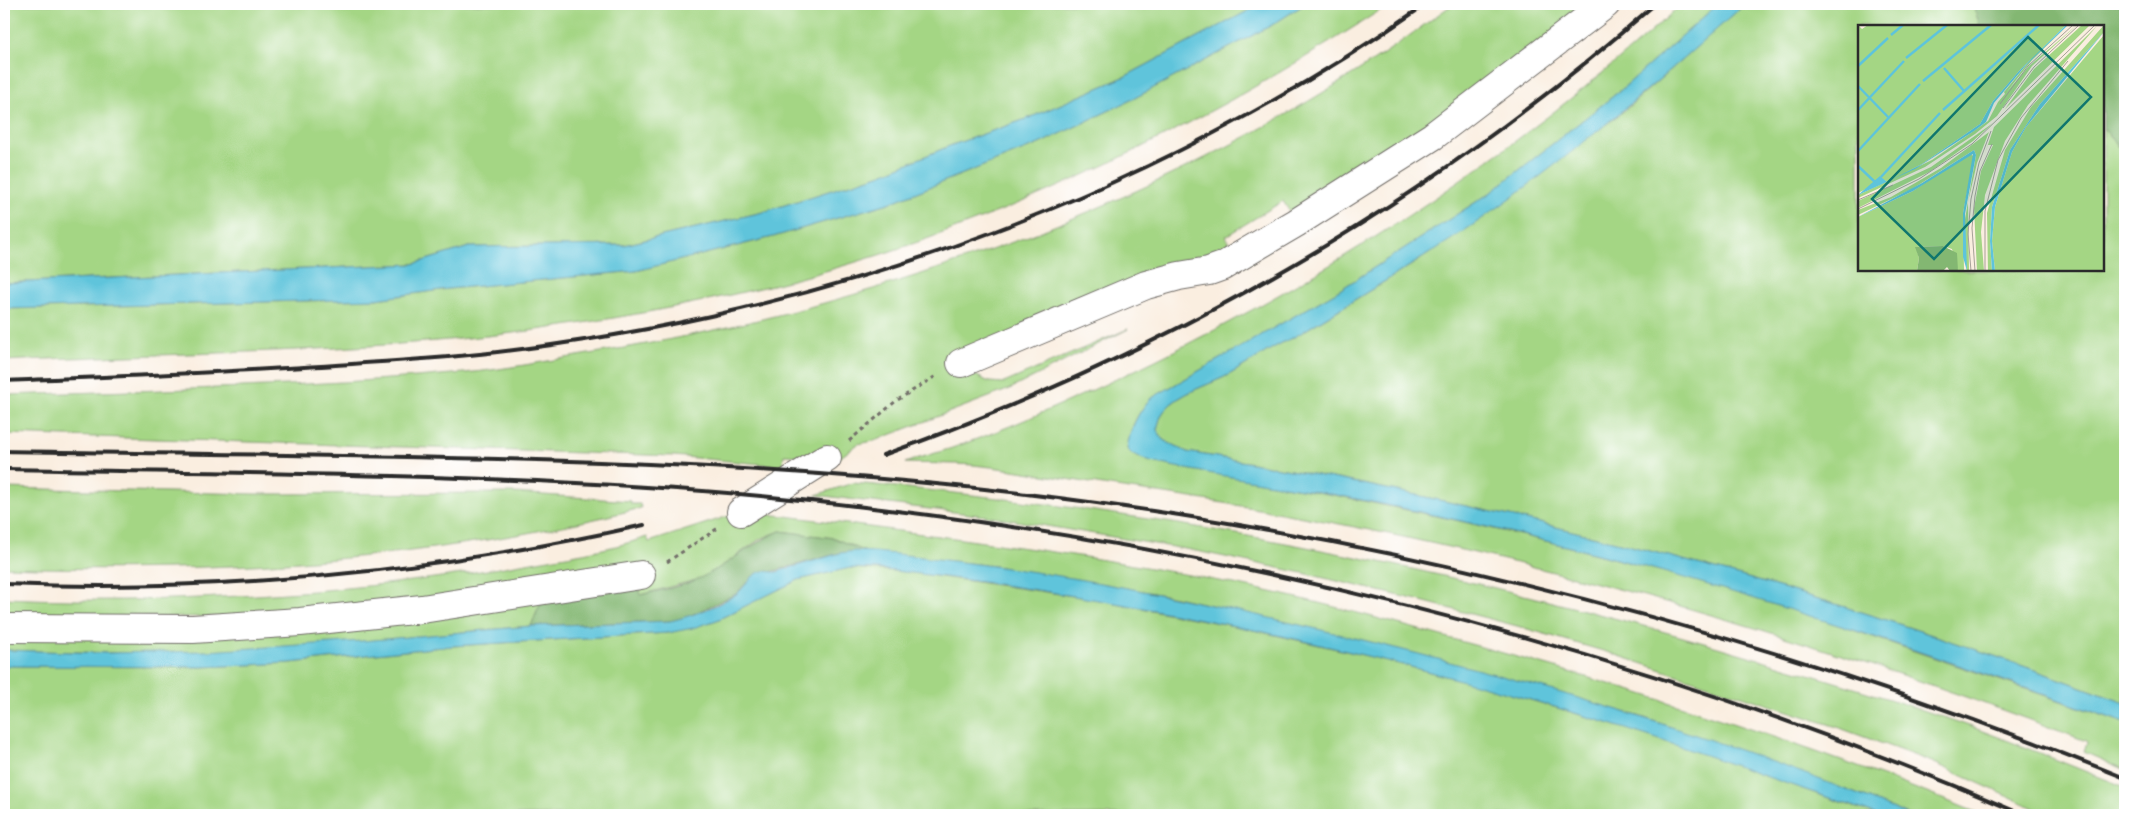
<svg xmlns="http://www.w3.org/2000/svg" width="2129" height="819" font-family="'Libre Caslon Text',serif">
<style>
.green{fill:#a4d684;stroke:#688058}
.forest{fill:#83b772;stroke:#57714e}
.water{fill:#5ec4db;stroke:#447883}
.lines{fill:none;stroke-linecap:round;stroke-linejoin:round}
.minor-casing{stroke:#736f6a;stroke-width:30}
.path{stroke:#736f6a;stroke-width:3;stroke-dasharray:4 4;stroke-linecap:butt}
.minor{stroke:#fff;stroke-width:28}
.rail{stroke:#2b2b2b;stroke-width:4}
.inset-river{fill:none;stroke:#5ec4db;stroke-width:2.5}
.inset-road{fill:none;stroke:#a7a098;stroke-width:1}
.view{fill:#0f766e;fill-opacity:0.15;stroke:#0f766e;stroke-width:2.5}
.inset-edge{fill:none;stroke:#2b2b2b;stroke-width:2.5}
</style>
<rect width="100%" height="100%" fill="#fff"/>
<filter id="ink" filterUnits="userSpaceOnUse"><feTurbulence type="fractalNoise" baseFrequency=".02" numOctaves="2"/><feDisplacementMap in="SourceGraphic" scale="10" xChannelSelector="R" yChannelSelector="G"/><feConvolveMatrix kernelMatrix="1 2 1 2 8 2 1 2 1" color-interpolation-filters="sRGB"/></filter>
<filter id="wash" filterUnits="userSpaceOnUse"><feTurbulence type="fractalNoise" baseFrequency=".0096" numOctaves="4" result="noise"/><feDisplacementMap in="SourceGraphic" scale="20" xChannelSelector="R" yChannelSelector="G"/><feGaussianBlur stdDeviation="1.12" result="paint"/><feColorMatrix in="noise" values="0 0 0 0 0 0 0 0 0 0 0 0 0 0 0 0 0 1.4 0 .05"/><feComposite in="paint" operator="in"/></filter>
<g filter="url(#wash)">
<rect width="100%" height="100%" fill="#faeee0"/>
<g class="green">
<path d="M4,4H1261L1124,77L1029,118L952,145L882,174L763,212L624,245L469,247L413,264L4,283Z"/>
<path d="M1305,4H1390C1243,100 1086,183 921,241C795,285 661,313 529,331C355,354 179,352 4,361V309L376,299L448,289L636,271L773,237L889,203L1039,144L1131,100L1272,25Z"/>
<path d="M1453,4H1590C1495,80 1395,151 1291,214L1283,201L1226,236L1232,249L965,370L989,382L1004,383L1128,329L1010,389L874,441L858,444L838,459L784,455L783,463H790L782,466L674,456L4,434V395C157,390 311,387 464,373C510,369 556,359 601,352C864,308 1134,215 1359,70C1391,50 1422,26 1453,4Z"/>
<path d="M1682,4H1718L1621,90L1490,193L1338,291L1150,399C1137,414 1130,428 1127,449L1133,455L1151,462L1339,496L1455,520L1554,543L1692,579L1797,611L2125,723V770L2084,752L2087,743L2086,741C1777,624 1457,534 1130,489C1077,482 1025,470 973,465C950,463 928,464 905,463C925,455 946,451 966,443C1010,427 1054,408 1097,388C1308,291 1510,161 1682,4Z"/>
<path d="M1745,4H1973L1980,26H1859V270H2103V128L2125,154V703C1822,589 1507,504 1187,452L1163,440L1157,429C1159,423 1160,416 1164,411C1179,392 1211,385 1232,373C1253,361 1273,346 1296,336L1418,261L1500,205L1625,110Z"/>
<path d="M853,483C1157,509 1460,570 1752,657C1826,679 1899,701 1972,727C2023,746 2074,767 2125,787V815H2049L1932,762L1837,727L1610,653L1517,626L1417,600L1303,573L1191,550L986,516L816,495Z"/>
<path d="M4,488L256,494L515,493L631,501V504H640L641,508C433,561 217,574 4,567Z"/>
<path d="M741,512C797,516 852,525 907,532C1035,548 1163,567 1289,596C1347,609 1405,626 1463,642C1640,690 1814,747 1983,815H1908L1857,794L1642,717L1383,645L1176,597L995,566L866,552L834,538L780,531L760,539L722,566L699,579L640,595V587L273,616L4,619V598C108,603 211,599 314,591C384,585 452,577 521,564C563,556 606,551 647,537L649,542Z"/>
<path d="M850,568L907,572L1094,599L1244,628L1372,657L1477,684L1661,739L1877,815H4V666L202,667L290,663L452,646L668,633L717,620L798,580Z"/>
<path d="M542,600L531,626C423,635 314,648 205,652C138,654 71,652 4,650V637Z"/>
</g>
<g class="forest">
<path d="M1973,4H2125V154L2103,128V26H1980Z"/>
<path d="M780,531L834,538L866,552L840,553L752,577L736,594L685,618L670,621L531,626L542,600L640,587V595C660,590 682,587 700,578C729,565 749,544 780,531Z"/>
</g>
<g class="water">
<path d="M1261,4H1305L1272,25L1131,100L1039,144L889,203L773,237L636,271L448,289L376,299L4,309V283L413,264L469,247L624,245L763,212L882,174L952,145L1029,118L1124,77Z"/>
<path d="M1718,4H1745C1666,75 1586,144 1500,206C1435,253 1364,293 1296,336C1273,346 1253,361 1232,373C1211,385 1179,392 1164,411C1160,416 1159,423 1157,429L1163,440L1187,452C1507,504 1822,589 2125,703V723C1937,657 1748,591 1554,543C1482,525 1409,509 1336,495C1275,484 1213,475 1151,462L1133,455L1127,449C1130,429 1137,414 1150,399L1338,291L1490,193L1621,90Z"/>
<path d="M855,551C888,552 921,557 953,561C1049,572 1144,590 1239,611C1467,662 1693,724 1908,815H1877C1838,800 1798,788 1759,774C1474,672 1177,602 877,569L850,568L798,580L717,620L693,628L668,633L452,646L290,663L202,667L4,666V650L106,653L206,651L362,641L531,626L670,621C692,616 715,607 735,595C746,588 750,573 764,571C768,571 771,572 776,572L840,553Z"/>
</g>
</g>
<g filter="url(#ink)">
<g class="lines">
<g class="minor-casing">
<g id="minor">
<path d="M961,363L1146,285L1179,276L1209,271L1223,266L1296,223L1433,136L1606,4"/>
<path d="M741,512L827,458"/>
<path d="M4,628L193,629L300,622L422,609L641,575"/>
</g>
</g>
<g class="path">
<path d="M849,441L896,401L936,376"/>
<path d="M667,562L718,528"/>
</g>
<use href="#minor" class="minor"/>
<g class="rail">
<path d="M4,381C124,376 244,372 364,363C417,360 469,356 522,349C845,307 1158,192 1426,4"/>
<path d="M4,451C336,457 671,453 1002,491C1388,535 1766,633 2125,778"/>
<path d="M883,455C1167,354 1429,203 1655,4"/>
<path d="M4,469C256,474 510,473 761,496C1196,537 1623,641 2024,815"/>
<path d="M4,584C220,593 433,572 644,525"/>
</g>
</g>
</g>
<g transform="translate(1858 25)">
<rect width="246" height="246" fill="#faeee0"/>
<path d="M0,0L4,4L10,0H208L161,46L135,76L122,99L64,139L29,157L22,152L10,163L0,168ZM210,0L174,35L147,69L146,67L175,32ZM219,0L174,41L139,91L117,109L67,142L0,173V170L74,135L130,96L140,77L171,41ZM224,0H232L147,84L176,44ZM246,0V7L182,79L152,125L134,182L132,216L134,246H130L129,188L147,125L173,82ZM239,1L170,80L147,116L127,170L123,207L126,246H119L116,183L123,146L135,120H130L125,134L136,102ZM246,10V246H137L134,216L137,182L154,127L168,102ZM135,98L115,116L73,146L0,183V176L73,142ZM131,107L119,138L110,177L111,246H109L107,232L106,200L118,130L116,125L54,164L0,190V185L33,172L83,143ZM111,129L116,131L105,188L106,246H100L94,224L85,221L58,222L61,233L59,246H0V192L55,166Z" fill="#a4d684"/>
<path d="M85,221L99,228L100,246H92L89,242L85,246H59L61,233L57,222Z" fill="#83b772"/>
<path d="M208,0H210L168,40L136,78L128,97L116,106L57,144L0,170L22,151L29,157L64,139L122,99L135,76L161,46ZM246,7L168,102L154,127L137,182L134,216L137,246H134L132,216L134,182L152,125L182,79ZM116,125L118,130L107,189L109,246L105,232V188L115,129L55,166L0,192L64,158Z" fill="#5ec4db"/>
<path class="inset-river" d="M33,10L45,0M48,33L89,0M0,41L30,13M86,43L106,66M65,56L133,0M0,61L31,93M0,85L46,36M85,85L181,0M0,126L62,59M0,141L17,157M23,152L82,88"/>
<path class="inset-road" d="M142,79L170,41L215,0M145,83L176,42L221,0M0,175L35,160M0,184L61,154L114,119L237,0M113,246L110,209L113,174L121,138L133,106M117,246L114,203L117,171L122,146L134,119M127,246V186L140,135L163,93L210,36"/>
<path class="view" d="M170,12L233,72L76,234L14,174Z"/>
<rect width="246" height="246" class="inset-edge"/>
</g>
<rect width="2129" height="819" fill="none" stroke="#fff" stroke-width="20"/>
</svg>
